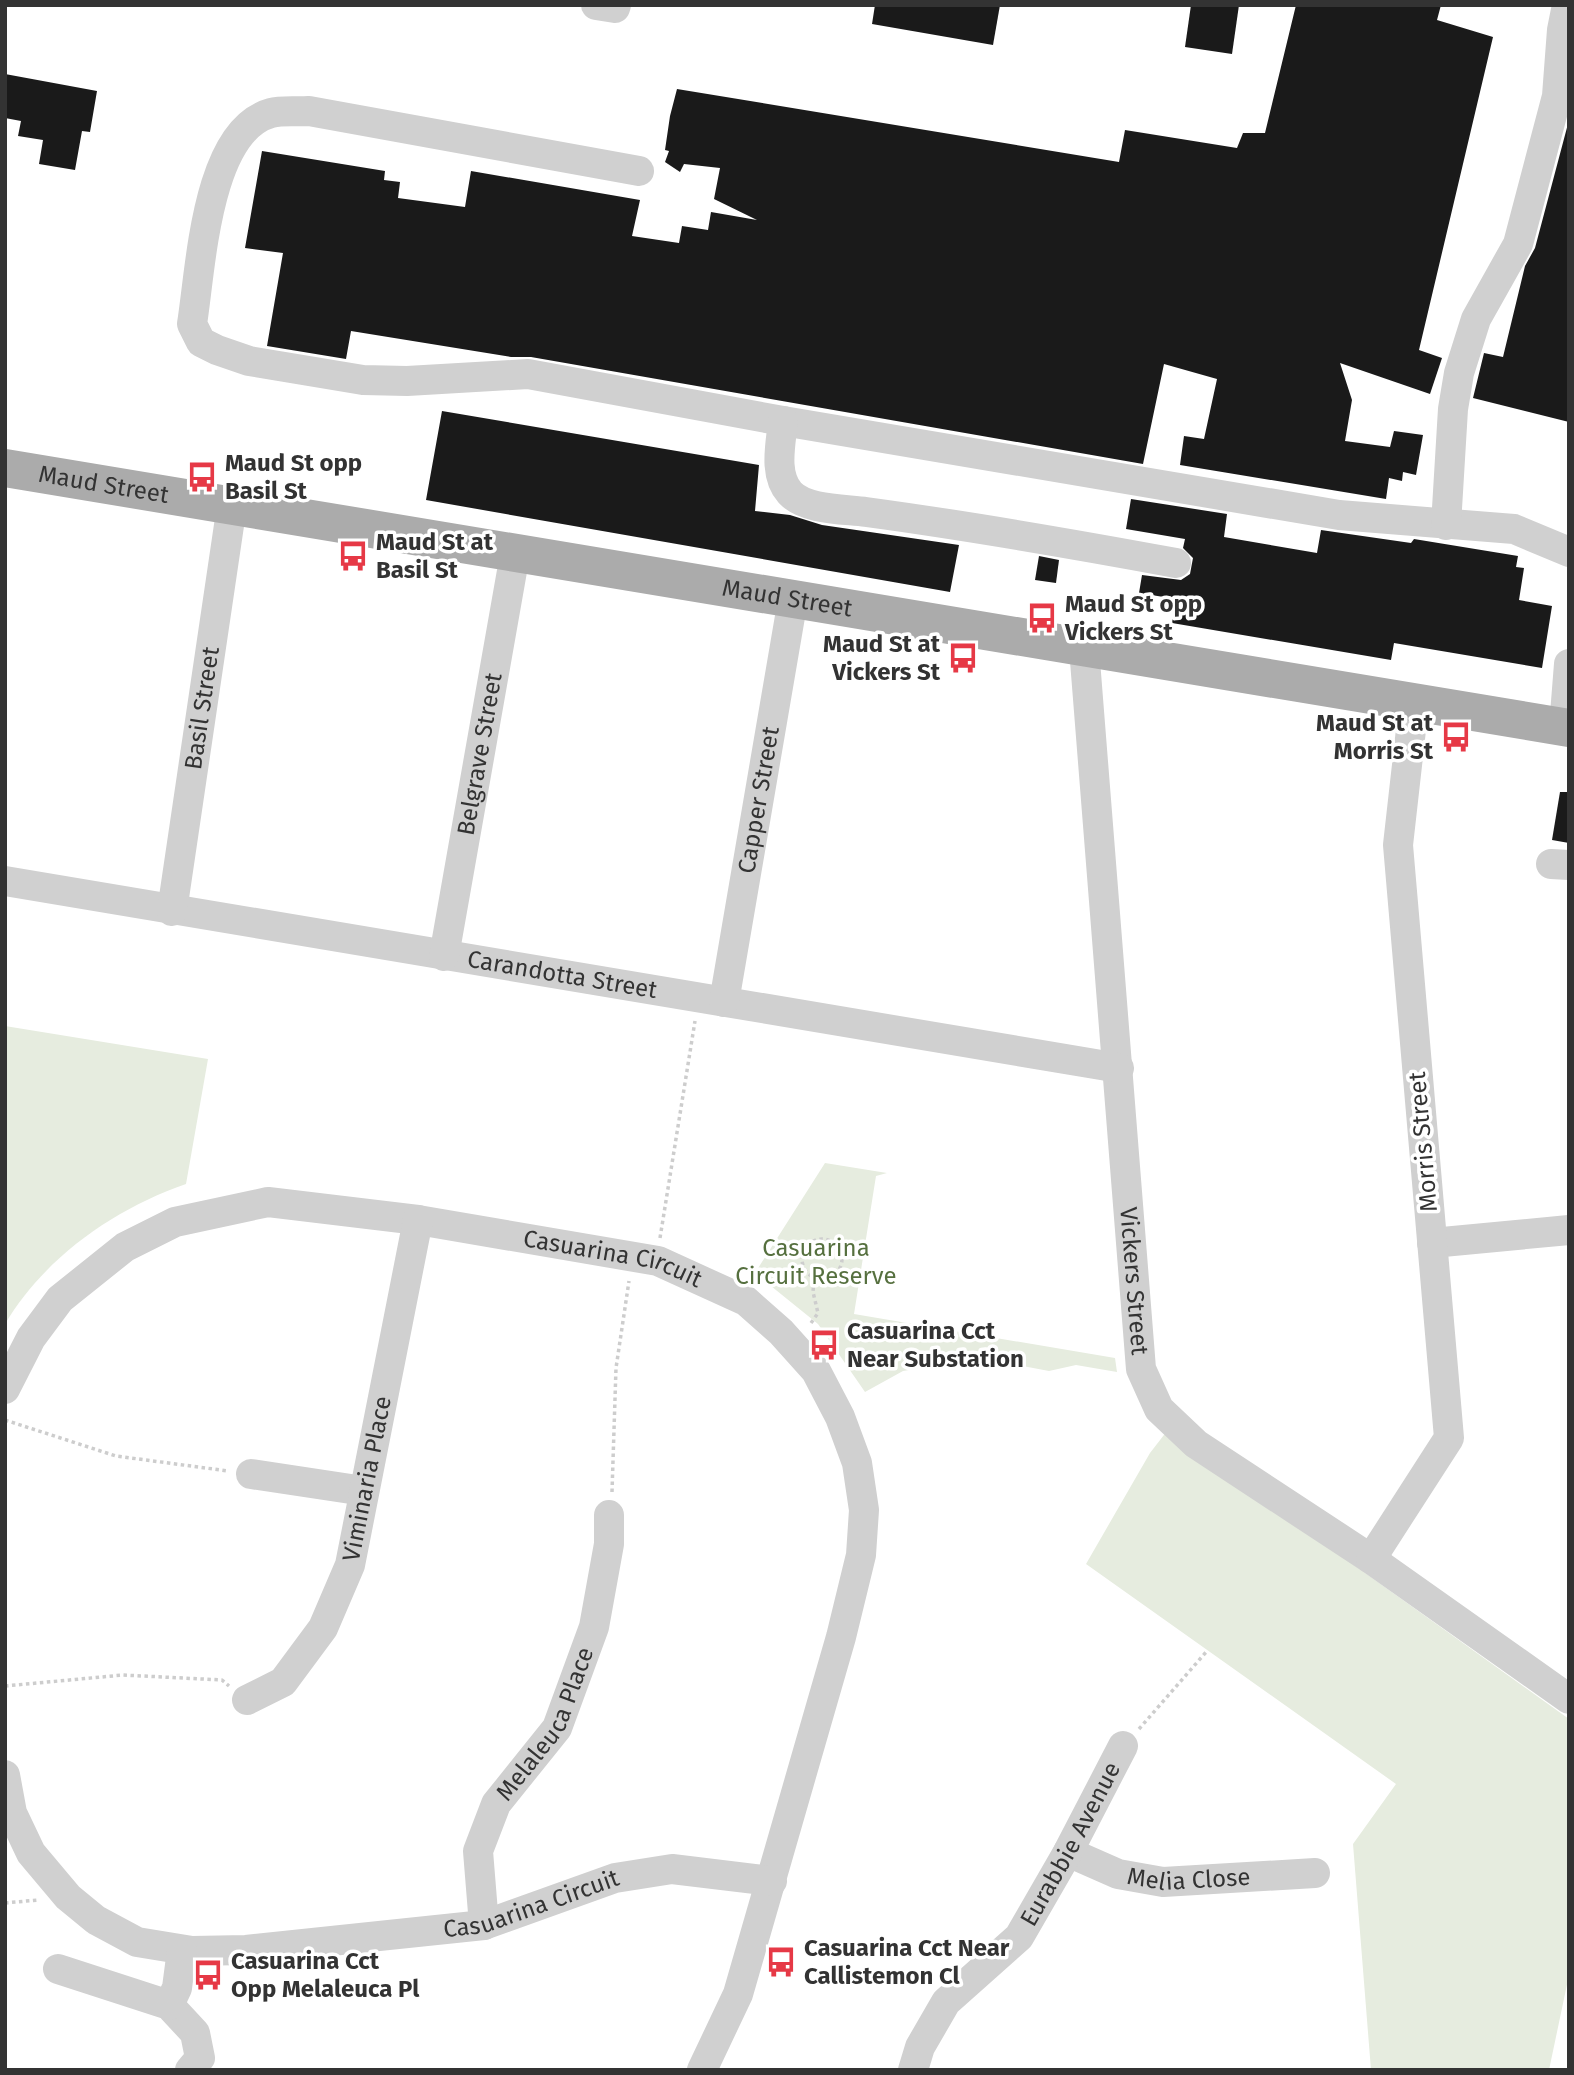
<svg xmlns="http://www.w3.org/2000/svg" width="1574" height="2075" font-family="'Fira Sans',sans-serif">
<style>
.green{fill:#e6ecdf}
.building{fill:#1a1a1a}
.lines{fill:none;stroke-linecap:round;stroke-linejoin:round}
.path{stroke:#cdcdcd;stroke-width:3.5;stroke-dasharray:3.5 3.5;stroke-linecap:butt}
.minor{stroke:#d0d0d0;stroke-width:30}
.major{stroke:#ababab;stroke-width:38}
.labels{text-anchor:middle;stroke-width:7;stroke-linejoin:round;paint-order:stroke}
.poi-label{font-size:24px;font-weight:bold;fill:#333;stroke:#fff;text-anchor:start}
.street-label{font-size:24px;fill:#333;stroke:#fff}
.park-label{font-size:24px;fill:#56703f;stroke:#fff}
</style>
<rect width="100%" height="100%" fill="#fff"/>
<g class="green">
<path d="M5,1026L208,1059L186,1184C114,1209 45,1257 5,1324Z"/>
<path d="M825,1163L887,1173L876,1176L854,1314L1115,1358L1117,1372L1076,1365L1049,1371L980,1358L903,1371L865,1392L818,1324L755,1273Z"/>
<path d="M1167,1431L1569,1719V1975L1549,2070H1371L1353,1844L1396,1784L1086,1564L1150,1453Z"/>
</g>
<g class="building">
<path d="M875,5H1000L993,45L872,24Z"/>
<path d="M1191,5H1239L1232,54L1185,47Z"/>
<path d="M1296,5H1441L1437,20L1493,37L1419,350L1442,358L1430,394L1340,363L1352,400L1345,441L1390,447L1394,431L1423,435L1416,475L1403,472L1402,481L1389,478L1386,499L1180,465L1184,436L1204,439L1217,379L1164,364L1143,464L531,357H511L351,331L346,359L267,346L283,253L245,248L262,151L385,171L384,180L400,182L398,198L465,207L471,171L640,200L632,236L679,243L682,226L708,230L711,212L757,220L714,199L720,168L684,164L680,172L665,162L669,151L665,150L670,116L677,89L1119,162L1125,130L1237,148L1243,133H1265Z"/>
<path d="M5,74L97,91L90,132L82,131L75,170L39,164L43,140L18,136L21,121L5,118Z"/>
<path d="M1569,120V422L1473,398L1484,353L1503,357L1525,266L1535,248Z"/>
<path d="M442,411L759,465L755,511L790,515L822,525L959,545L950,592L426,500Z"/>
<path d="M1131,499L1227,514L1224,537L1317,553L1321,530L1411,543L1414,539L1518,556L1516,567L1524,568L1519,600L1552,606L1542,668L1394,643L1391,660L1172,623L1176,599L1139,593L1142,575L1181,580L1190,574L1193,558L1183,548L1185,539L1126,529Z"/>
<path d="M1039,556L1059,560L1056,583L1035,580Z"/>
<path d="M1560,792H1569V843L1552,840Z"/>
</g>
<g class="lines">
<g class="path">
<path d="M660,1238L695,1021"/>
<circle cx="822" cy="1259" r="20"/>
<path d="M811,1323L818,1313L813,1292L814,1278"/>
<path d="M5,1420L116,1456L228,1471"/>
<path d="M612,1492L616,1368L629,1281"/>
<path d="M5,1686L123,1675L222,1680L229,1686"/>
<path d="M1139,1729L1207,1651"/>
<path d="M5,1903L38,1900"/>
</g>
<g class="minor">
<path d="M596,5L615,8L616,5"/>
<path d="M639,171L309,111C297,112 282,110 271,113C206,131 201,268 192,324L201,342L217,350L249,361L363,380L407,381L528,374L783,421L1339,515L1514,529L1569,552"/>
<path d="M783,421C781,443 773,474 790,493C806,510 844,509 866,512C970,526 1073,544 1176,563"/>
<path d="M1446,525L1453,409L1459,373L1476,319L1518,244L1557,96L1562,30L1567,5"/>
<path id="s1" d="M1084,648L1141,1369L1159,1409L1196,1444L1371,1559L1569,1699"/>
<path d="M1564,727L1569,664"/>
<path d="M1551,864L1569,865"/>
<path id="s2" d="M5,881L1119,1068"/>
<path id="s3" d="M172,911L232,505"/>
<path id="s4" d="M444,956L515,554"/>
<path id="s5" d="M724,1002L793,599"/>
<path d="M1432,1243L1569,1230"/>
<path id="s6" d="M5,1389L31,1338L60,1299L125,1247L175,1222L268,1202L418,1220L658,1261L746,1301L781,1332L816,1371L840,1417L857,1463L864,1510L861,1555L841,1637L738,1994L702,2070"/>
<path d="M251,1474L364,1491"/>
<path d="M1371,1559L1449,1438L1398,845L1414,703"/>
<path id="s7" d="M247,1700L283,1682L323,1628L350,1565L418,1220"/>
<path id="s8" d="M5,1775L12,1813L31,1853L68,1897L96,1920L137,1942L192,1951L246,1950L484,1925L615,1878L672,1869L772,1881"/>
<path id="s9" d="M1068,1852L1118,1874L1163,1882L1315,1873"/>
<path id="s10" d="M484,1925L478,1851L496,1804L557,1728L594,1627L609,1544V1515"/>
<path d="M58,1969L169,2005L195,2033L200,2058L190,2070"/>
<path d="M169,2005L177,1988L182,1950"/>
<path id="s11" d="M913,2070L920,2047L946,2002L1019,1937L1068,1852L1123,1746"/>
</g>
<path class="major" id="s12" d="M5,468L1569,728"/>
</g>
<defs>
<g id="bus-bare" transform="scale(2.415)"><path d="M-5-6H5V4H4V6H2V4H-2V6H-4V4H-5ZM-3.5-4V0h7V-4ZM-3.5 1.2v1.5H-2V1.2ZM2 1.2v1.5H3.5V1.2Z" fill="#e63946" stroke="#fff" stroke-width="2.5" paint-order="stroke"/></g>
</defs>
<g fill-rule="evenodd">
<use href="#bus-bare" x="202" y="477"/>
<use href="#bus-bare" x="353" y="556"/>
<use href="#bus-bare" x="1042" y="618"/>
<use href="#bus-bare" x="963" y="658"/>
<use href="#bus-bare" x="1456" y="737"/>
<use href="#bus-bare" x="824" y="1345"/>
<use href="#bus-bare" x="781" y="1962"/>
<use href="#bus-bare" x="208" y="1975"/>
</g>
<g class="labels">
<g class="poi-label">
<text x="225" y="471">Maud St opp<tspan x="225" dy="28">Basil St</tspan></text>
<text x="376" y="550">Maud St at<tspan x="376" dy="28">Basil St</tspan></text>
<text x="1065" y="612">Maud St opp<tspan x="1065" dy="28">Vickers St</tspan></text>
<text x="940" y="652" text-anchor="end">Maud St at<tspan x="940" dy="28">Vickers St</tspan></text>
<text x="1433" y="731" text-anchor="end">Maud St at<tspan x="1433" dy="28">Morris St</tspan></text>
<text x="847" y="1339">Casuarina Cct<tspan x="847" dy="28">Near Substation</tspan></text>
<text x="804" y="1956">Casuarina Cct Near<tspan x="804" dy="28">Callistemon Cl</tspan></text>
<text x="231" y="1969">Casuarina Cct<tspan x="231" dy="28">Opp Melaleuca Pl</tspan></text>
</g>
<g class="street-label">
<text dy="8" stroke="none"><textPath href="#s12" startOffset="100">Maud Street</textPath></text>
<text dy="8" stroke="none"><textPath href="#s12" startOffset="793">Maud Street</textPath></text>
<text dy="8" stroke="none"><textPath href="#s3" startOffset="205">Basil Street</textPath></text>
<text dy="8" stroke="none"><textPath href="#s4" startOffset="205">Belgrave Street</textPath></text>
<text dy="8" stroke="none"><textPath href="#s5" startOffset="205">Capper Street</textPath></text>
<text dy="8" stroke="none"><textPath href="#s2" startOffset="565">Carandotta Street</textPath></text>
<text transform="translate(1423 1142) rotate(-95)" y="8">Morris Street</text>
<text dy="8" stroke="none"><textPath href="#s6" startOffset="690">Casuarina Circuit</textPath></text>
<text dy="8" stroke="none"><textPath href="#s1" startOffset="635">Vickers Street</textPath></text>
<text dy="8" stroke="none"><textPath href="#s7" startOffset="264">Viminaria Place</textPath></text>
<text dy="8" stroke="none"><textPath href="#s10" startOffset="220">Melaleuca Place</textPath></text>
<text dy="8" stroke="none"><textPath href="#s11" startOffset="280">Eurabbie Avenue</textPath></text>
<text dy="8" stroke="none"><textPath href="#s9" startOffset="126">Melia Close</textPath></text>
<text dy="8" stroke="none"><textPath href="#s8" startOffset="623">Casuarina Circuit</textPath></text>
</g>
<g class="park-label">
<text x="816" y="1256">Casuarina<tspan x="816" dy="28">Circuit Reserve</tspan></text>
</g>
</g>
<rect width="1574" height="2075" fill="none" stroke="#333333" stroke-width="14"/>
</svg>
